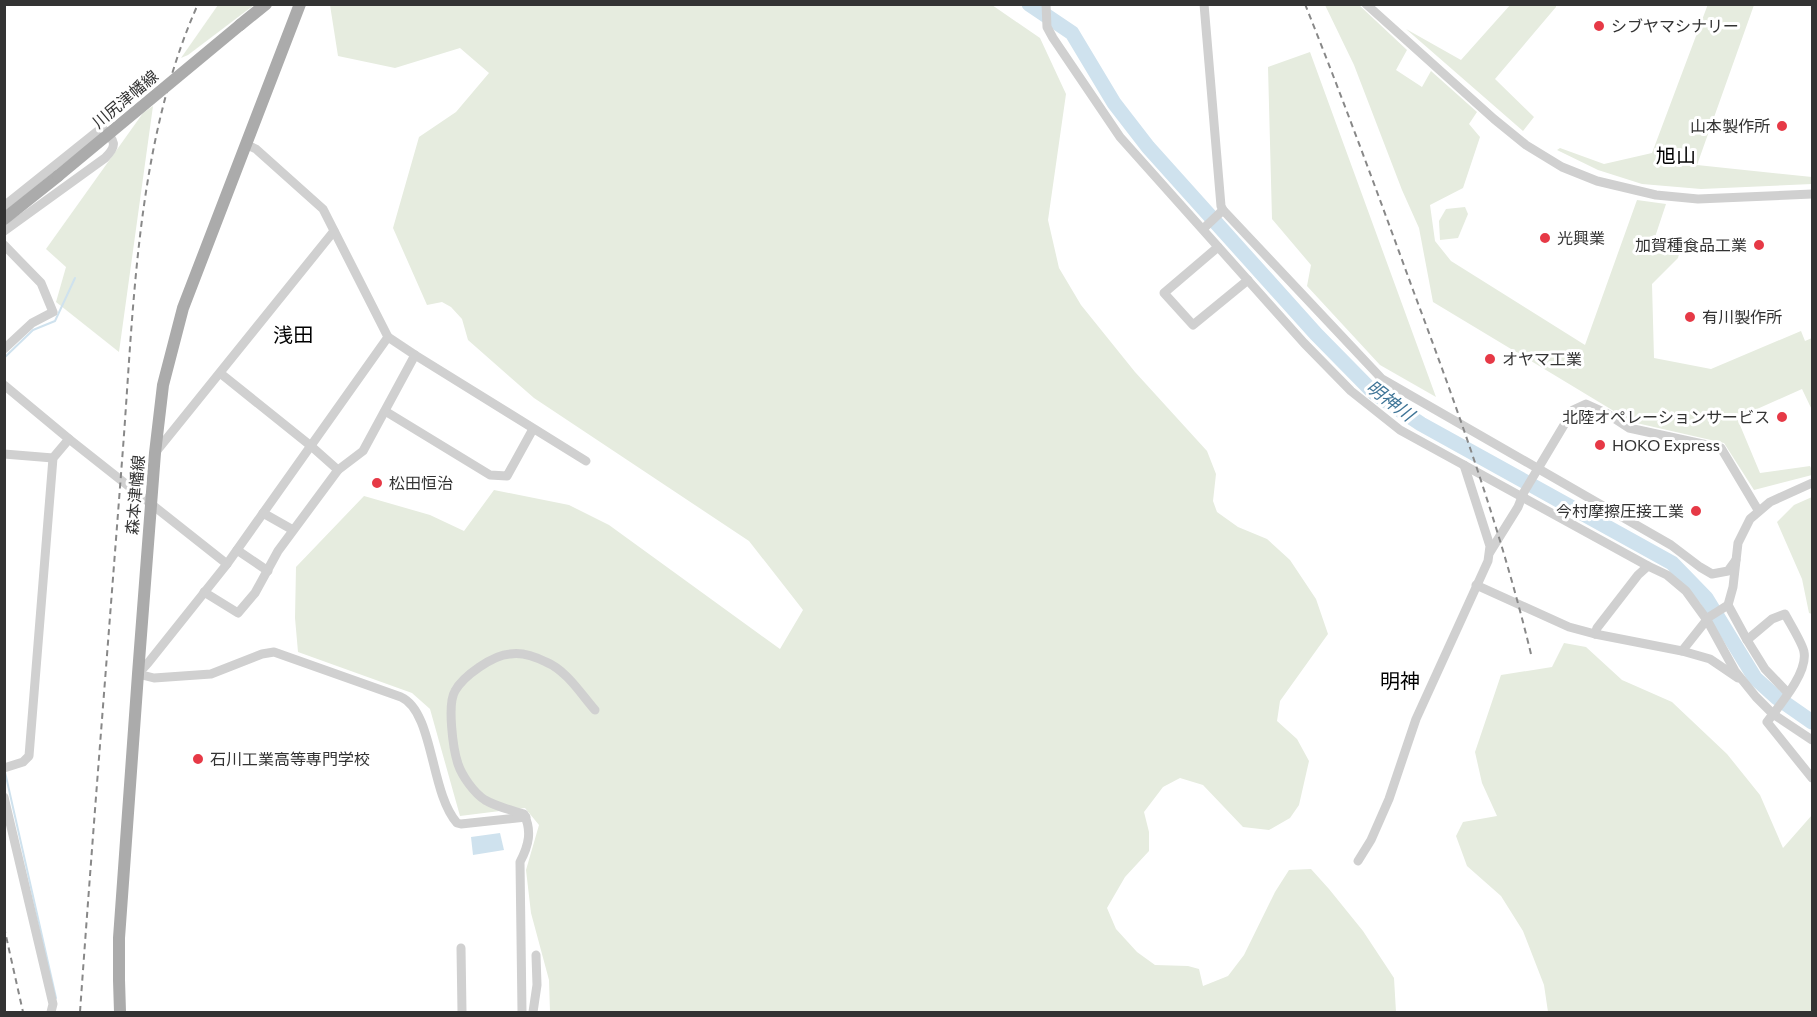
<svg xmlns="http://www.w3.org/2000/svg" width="1817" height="1017" font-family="Commissioner,'Noto Sans JP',sans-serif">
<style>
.green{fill:#e6ecdf}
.water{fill:#cfe2ee}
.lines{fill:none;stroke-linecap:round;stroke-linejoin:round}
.stream{stroke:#cfe2ee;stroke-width:2}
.river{stroke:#cfe2ee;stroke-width:15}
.minor{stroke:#d0d0d0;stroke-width:9}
.major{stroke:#ababab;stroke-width:12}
.rail{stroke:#888;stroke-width:2;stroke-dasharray:6 4.5;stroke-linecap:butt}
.major-bridge{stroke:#ababab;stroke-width:12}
.poi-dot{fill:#e63946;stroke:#fff;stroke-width:2}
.labels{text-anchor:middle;stroke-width:6;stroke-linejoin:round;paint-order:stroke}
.poi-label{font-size:16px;fill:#333;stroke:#fff;text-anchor:start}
.street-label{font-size:16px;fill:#333;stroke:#fff}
.water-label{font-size:18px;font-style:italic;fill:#3f7597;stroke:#fff}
.quarter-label{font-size:20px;fill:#000;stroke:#fff}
</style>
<rect width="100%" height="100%" fill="#fff"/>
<g class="green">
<path d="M1511,4L1556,5V7L1495,79L1534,117L1523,131L1406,29L1461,60Z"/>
<path d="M1708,4L1754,5L1697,165L1812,177V184L1701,189L1642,184L1598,170L1557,150L1560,148L1604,164L1652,153Z"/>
<path d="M218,5H254L188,55L181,58Z"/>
<path d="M330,5H992L1040,38L1066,94L1048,220L1059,268L1081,305L1135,372L1207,451L1216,474L1213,501L1217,512L1238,527L1267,539L1290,560L1316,599L1328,634L1280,701L1277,721L1297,739L1309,761L1299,805L1290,818L1269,830L1243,827L1203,785L1180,778L1163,787L1144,812L1149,832V851L1125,877L1107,908L1116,929L1137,952L1155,965L1188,966L1199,969L1203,986L1228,976L1244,955L1275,892L1289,870L1311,869L1329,889L1363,931L1394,978L1396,1012H550L549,980L531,913L526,870L539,825L525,808L460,816L430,709L412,693L298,652L295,618L296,567L364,496L430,515L464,531L494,490L569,505L609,525L780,649L803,610L749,541L534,398L468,340L462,319L451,307L442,302L427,305L393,228L419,137L456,112L489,73L460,48L395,68L338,56Z"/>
<path d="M1325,5H1359L1407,50L1396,70L1422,87L1431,71L1477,112L1469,124L1480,137L1463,188L1430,205L1435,241L1451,261L1585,345L1637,200L1666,204L1654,240L1683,238L1678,258L1652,284L1654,358L1711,369L1801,331L1805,341L1812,338V410L1802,389L1737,418L1760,473L1810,466L1812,470V475L1754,490L1724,443L1632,422L1433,302L1419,228L1402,190L1354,65Z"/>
<path d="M1310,52L1436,397L1380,365L1307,286L1311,265L1272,219L1268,67Z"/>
<path d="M153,106L119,352L56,302L66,267L46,249L143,113Z"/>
<path d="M1465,207L1468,214L1458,238L1440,240L1439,221L1446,209Z"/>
<path d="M1812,497V614L1809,613L1802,579L1777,522L1794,505Z"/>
<path d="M1564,643L1586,647L1622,680L1672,702L1727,754L1760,795L1783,848L1812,815V1012H1548L1544,985L1523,931L1501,896L1467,866L1456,836L1463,822L1497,816L1482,783L1475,752L1501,675L1552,667Z"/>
</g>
<path class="water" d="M500,833L504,850L473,855L471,837Z"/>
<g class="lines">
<g class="stream">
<path d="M4,358L33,330L55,321L75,278"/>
<path d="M5,772L56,998"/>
</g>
<path class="river" d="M1029,4L1072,33L1114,103L1148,147L1316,334L1373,392L1421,424L1672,563L1706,598L1755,678L1776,697L1812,722"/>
<g class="minor">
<path d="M1046,4L1047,27L1053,38L1120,137L1304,343L1351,391L1400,430L1648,566L1667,575L1686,591L1707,620L1735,671L1756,697L1773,714L1812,740"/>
<path d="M1204,4L1221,206L1223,210L1382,379L1671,545L1700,567L1712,574L1728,571L1736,560"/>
<path d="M1366,4L1494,119L1526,145L1562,167L1597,181L1656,195L1698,199L1812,194"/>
<path d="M247,145L256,149L323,209L388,337L227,564L148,663L138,674L154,678L211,674L262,654L274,652L401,697C434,712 430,793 457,823L461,824L526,817"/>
<path d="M4,206L99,130L103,129C115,141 118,145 105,158L4,231"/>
<path d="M1203,229L1223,210"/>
<path d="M4,245L41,283L53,312L32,323L4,349"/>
<path d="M1218,247L1164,293L1193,325L1248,280"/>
<path d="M388,337L415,355L586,461"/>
<path d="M220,373L311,446L338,470"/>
<path d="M4,385L69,439L227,564"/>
<path d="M385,411L490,475L507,476L533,429"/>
<path d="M155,453L334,231"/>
<path d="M4,454L53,458"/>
<path d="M263,513L293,530"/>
<path d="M237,550L268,571"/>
<path d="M1490,552L1518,507L1524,492L1573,410L1586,404L1606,413L1629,428L1721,448L1758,510"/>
<path d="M1476,585L1569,627L1595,634L1682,651L1709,617L1728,605L1733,587L1738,543L1750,519L1770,502L1812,483"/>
<path d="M204,592L238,613L255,593L278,551L338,470L363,451L415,355"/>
<path d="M1728,605L1747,640L1765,669L1788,693"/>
<path d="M1595,634L1597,628L1638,575L1648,566"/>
<path d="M1747,640L1772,619L1785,614C1789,622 1803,644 1804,652C1808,673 1779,706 1767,722L1812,778"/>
<path d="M1682,651L1710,659L1738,678"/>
<path d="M4,768L23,762L29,756L53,458L69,439"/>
<path d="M4,797L53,1004L51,1012"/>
<path d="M1358,861L1371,840L1389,799L1416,719L1488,561L1490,546L1464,465"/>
<path d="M461,948L462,1012"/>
<path d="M522,1012L520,862C529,845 532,831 524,814C511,810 497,807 485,800C474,793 462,776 458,764C453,749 447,704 455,691C463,676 493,655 510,654C521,652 536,657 546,662C566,670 581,694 595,710"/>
<path d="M533,1012L537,985L536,955"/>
</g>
<g class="major">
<path d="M240,25L266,4"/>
<path d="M4,219L58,176"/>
<path d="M120,1012L119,980V938L138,674L155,453L163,385L183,308L300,4"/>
</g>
<g class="rail">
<path d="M1305,4C1343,99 1378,194 1413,290C1458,410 1501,530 1531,654"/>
<path d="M4,927L23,1012"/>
<path d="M80,1012C93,829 108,645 122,461C134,310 135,145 198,4"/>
</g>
<path class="major-bridge" d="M58,176L240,25"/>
</g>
<g class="poi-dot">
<circle cx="1599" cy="26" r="6"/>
<circle cx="1782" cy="126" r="6"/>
<circle cx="1545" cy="238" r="6"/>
<circle cx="1759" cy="245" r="6"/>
<circle cx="1690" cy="317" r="6"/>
<circle cx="1490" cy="359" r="6"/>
<circle cx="1782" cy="417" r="6"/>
<circle cx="1600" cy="445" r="6"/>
<circle cx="377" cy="483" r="6"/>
<circle cx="1696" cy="511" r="6"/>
<circle cx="198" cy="759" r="6"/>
</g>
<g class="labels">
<g class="poi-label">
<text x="1611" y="32">シブヤマシナリー</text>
<text x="1770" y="132" text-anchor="end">山本製作所</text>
<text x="1557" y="244">光興業</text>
<text x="1747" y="251" text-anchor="end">加賀種食品工業</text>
<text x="1702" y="323">有川製作所</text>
<text x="1502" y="365">オヤマ工業</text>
<text x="1770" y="423" text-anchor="end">北陸オペレーションサービス</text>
<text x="1612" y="451">HOKO Express</text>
<text x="389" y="489">松田恒治</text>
<text x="1684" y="517" text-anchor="end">今村摩擦圧接工業</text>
<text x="210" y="765">石川工業高等専門学校</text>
</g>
<g class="street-label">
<text transform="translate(125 99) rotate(-40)" y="6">川尻津幡線</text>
<text transform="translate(135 495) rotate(-85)" y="6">森本津幡線</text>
</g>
<g class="water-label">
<text transform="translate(1390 401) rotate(37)" y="6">明神川</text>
</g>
<g class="quarter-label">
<text x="1676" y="163">旭山</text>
<text x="293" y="342">浅田</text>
<text x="1400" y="688">明神</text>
</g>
</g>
<rect width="1817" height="1017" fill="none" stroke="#333333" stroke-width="12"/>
</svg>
